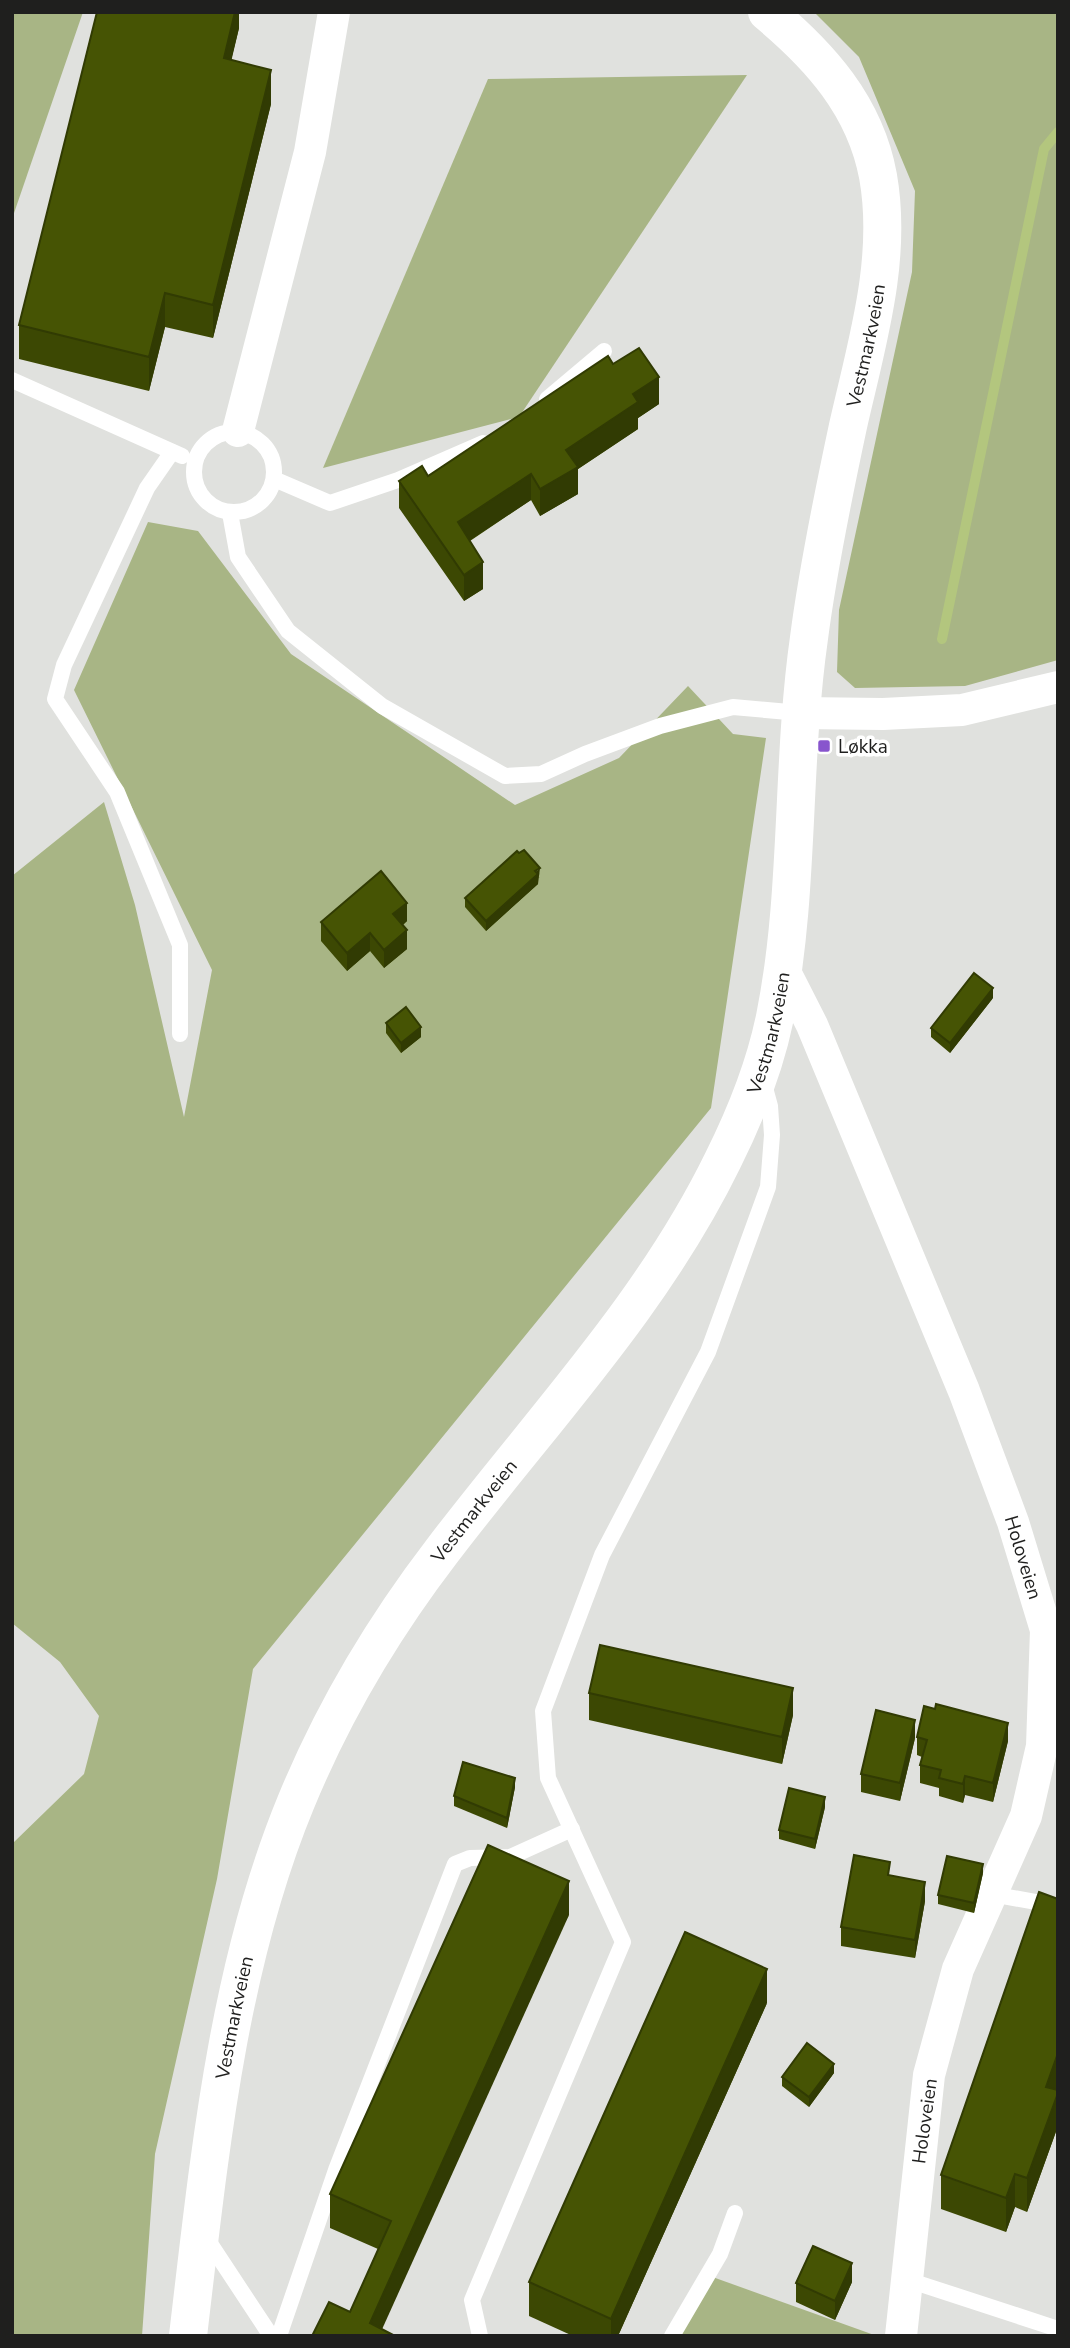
<svg xmlns="http://www.w3.org/2000/svg" width="1070" height="2348" font-family="'Nunito Sans',sans-serif">
<style>
.green{fill:#a8b585}
.lines{fill:none;stroke-linecap:round;stroke-linejoin:round}
.stream{stroke:#b3c67e;stroke-width:10}
.lane{stroke:#fff;stroke-width:16}
.street{stroke:#fff;stroke-width:32}
.secondary{stroke:#fff;stroke-width:38}
.wall{fill:#3c4803}
.shaded-wall{fill:#313b03}
.building{fill:#465404;stroke:#313b03;stroke-width:2}
.poi-dot{fill:#8855cd;stroke:#fff;stroke-width:2.5}
.labels{text-anchor:middle;stroke-width:7;stroke-linejoin:round;paint-order:stroke}
.street-label{font-size:19px;fill:#1f1f1e;stroke:#fff}
.poi-label{font-size:19px;fill:#1f1f1e;stroke:#fff;text-anchor:start}
</style>
<rect width="100%" height="100%" fill="#e0e1de"/>
<g class="green">
<path d="M12,12H83L12,219Z"/>
<path d="M814,12H1058V660L965,686L855,688L837,672L839,610L912,272L915,191L859,57Z"/>
<path d="M747,75L519,417L323,468L488,79Z"/>
<path d="M148,522L198,531L291,654L515,805L619,758L688,686L733,734L766,738L711,1108L253,1669L217,1879L155,2154L142,2336H12V1844L84,1774L99,1716L60,1662L12,1623V876L104,802L135,905L184,1117L212,970L74,690Z"/>
<path d="M707,2275L877,2336H671Z"/>
</g>
<g class="lines">
<path class="stream" d="M942,639L1044,149L1058,132"/>
<g class="lane">
<path d="M12,380L182,456"/>
<path d="M547,399L604,351"/>
<circle cx="234" cy="472" r="40"/>
<path d="M172,452L147,488L64,665L55,699L117,792L180,945V1034"/>
<path d="M274,479L330,503L398,480L483,443"/>
<path d="M230,513L238,557L288,631L382,706L505,776L541,774L585,754L660,726L733,707L800,713"/>
<path d="M991,1894L1058,1906"/>
<path d="M207,2239L271,2336"/>
<path d="M908,2280L1058,2329"/>
<path d="M279,2336L336,2170L455,1864L470,1858L510,1857L572,1829"/>
<path d="M480,2336L472,2300L623,1942L548,1778L543,1711L602,1555L708,1352L768,1187L772,1135L770,1106L764,1084"/>
<path d="M672,2336L720,2254L735,2213"/>
</g>
<g class="street">
<path d="M238,431L310,152L334,12"/>
<path d="M800,713L883,714L962,710L1058,687"/>
<path id="s1" d="M783,968L812,1025L964,1391L1013,1522L1046,1630L1042,1746L1026,1816L958,1969L929,2075L901,2336"/>
</g>
<path class="secondary" id="s2" d="M188,2336C209,2159 227,1969 296,1802C333,1712 383,1628 442,1551C539,1423 652,1306 723,1160C745,1116 765,1066 775,1017C800,893 791,764 809,638C818,568 833,496 848,426C866,346 893,260 878,176C865,106 820,56 767,12"/>
</g>
<g class="wall">
<path d="M239,12V28L231,60L271,104L213,338L165,327L149,391L19,359V325Z"/>
<path d="M613,364L659,404L638,418V429L578,469V494L540,516L531,500L470,541L483,589L464,601L399,508V481L428,476Z"/>
<path d="M540,877L538,878V884L486,931L465,907V898Z"/>
<path d="M407,921L403,925L407,949L384,968L370,951L347,971L321,941V922Z"/>
<path d="M993,998L950,1053L931,1037V1028Z"/>
<path d="M386,1023L421,1037L401,1053L386,1033Z"/>
<path d="M589,1693L793,1715L782,1764L589,1720Z"/>
<path d="M917,1737L1008,1741L993,1802L965,1795L963,1803L939,1796V1788L920,1783V1765L922,1757L917,1755Z"/>
<path d="M915,1738L900,1801L861,1792V1774Z"/>
<path d="M515,1787L507,1828L454,1806V1796Z"/>
<path d="M825,1807L815,1849L779,1839V1830Z"/>
<path d="M983,1873L974,1913L938,1904V1895Z"/>
<path d="M890,1876L925,1901L915,1958L841,1946V1927Z"/>
<path d="M1058,1899V2087L1057,2090H1058V2126L1027,2212L1015,2207L1006,2232L941,2209V2175Z"/>
<path d="M569,1915L350,2312L378,2249L330,2228V2194Z"/>
<path d="M767,2003L618,2336H573L529,2316V2282Z"/>
<path d="M834,2073L809,2107L782,2086V2077Z"/>
<path d="M852,2282L835,2320L796,2302V2283Z"/>
</g>
<g class="shaded-wall">
<path d="M235,12H239V28L224,92V58Z"/>
<path d="M271,70V104L213,338V305Z"/>
<path d="M165,293V327L149,391V357Z"/>
<path d="M659,377V404L638,418V429L578,469V494L540,516V489L566,450L633,394Z"/>
<path d="M531,474V500L458,548V522Z"/>
<path d="M483,562V589L464,601V575Z"/>
<path d="M540,868L538,884L486,931V921Z"/>
<path d="M407,903V921L393,933V914Z"/>
<path d="M407,930V949L384,968V950Z"/>
<path d="M370,933V951L347,971V953Z"/>
<path d="M993,988V998L950,1053V1043Z"/>
<path d="M421,1027V1037L401,1053V1043Z"/>
<path d="M793,1688V1715L782,1764V1737Z"/>
<path d="M915,1720V1738L900,1801V1783Z"/>
<path d="M1008,1723V1741L993,1802V1783Z"/>
<path d="M965,1776V1795L963,1803V1784Z"/>
<path d="M515,1778V1787L507,1828V1818Z"/>
<path d="M825,1797V1807L815,1849V1839Z"/>
<path d="M983,1864V1873L974,1913V1903Z"/>
<path d="M569,1881V1915L379,2336L370,2323Z"/>
<path d="M925,1882V1901L915,1958V1940Z"/>
<path d="M767,1969V2003L618,2336H611V2319Z"/>
<path d="M1058,2053V2087L1046,2120V2087Z"/>
<path d="M834,2064V2073L809,2107V2097Z"/>
<path d="M1058,2093V2126L1027,2212V2178Z"/>
<path d="M1015,2174V2207L1006,2232V2198Z"/>
<path d="M852,2263V2282L835,2320V2301Z"/>
</g>
<g class="building">
<path d="M97,12H235L224,58L271,70L213,305L165,293L149,357L19,325Z"/>
<path d="M639,348L659,377L633,394L638,402L566,450L578,467L540,489L531,474L458,522L483,562L464,575L399,481L422,466L428,476L608,356L613,364Z"/>
<path d="M524,850L540,868L535,871L538,874L486,921L465,898L517,851L519,853Z"/>
<path d="M381,871L407,903L393,914L407,930L384,950L370,933L347,953L321,922Z"/>
<path d="M974,973L993,988L950,1043L931,1028Z"/>
<path d="M406,1007L421,1027L401,1043L386,1023Z"/>
<path d="M600,1645L793,1688L782,1737L589,1693Z"/>
<path d="M936,1704L1008,1723L993,1783L965,1776L963,1784L939,1778L941,1770L920,1765L927,1740L917,1737L924,1706L935,1709Z"/>
<path d="M876,1710L915,1720L900,1783L861,1774Z"/>
<path d="M463,1762L515,1778L507,1818L454,1796Z"/>
<path d="M789,1788L825,1797L815,1839L779,1830Z"/>
<path d="M488,1845L569,1881L370,2323L395,2336H312L329,2302L350,2312L391,2221L330,2194Z"/>
<path d="M854,1855L890,1862L888,1875L925,1882L915,1940L841,1927Z"/>
<path d="M947,1856L983,1864L974,1903L938,1895Z"/>
<path d="M1039,1892L1058,1899V2053L1046,2087L1058,2090V2093L1027,2178L1015,2174L1006,2198L941,2175Z"/>
<path d="M685,1932L767,1969L611,2319L529,2282Z"/>
<path d="M807,2043L834,2064L809,2097L782,2077Z"/>
<path d="M813,2246L852,2263L835,2301L796,2283Z"/>
</g>
<rect class="poi-dot" x="817" y="739" width="14" height="14" rx="3.5"/>
<g class="labels">
<g class="street-label">
<text dy="7" stroke="none"><textPath href="#s2" startOffset="2152">Vestmarkveien</textPath></text>
<text dy="7" stroke="none"><textPath href="#s2" startOffset="1456">Vestmarkveien</textPath></text>
<text dy="7" stroke="none"><textPath href="#s2" startOffset="889">Vestmarkveien</textPath></text>
<text dy="7" stroke="none"><textPath href="#s1" startOffset="637">Holoveien</textPath></text>
<text dy="7" stroke="none"><textPath href="#s2" startOffset="322">Vestmarkveien</textPath></text>
<text transform="translate(924 2121) rotate(-82)" y="7">Holoveien</text>
</g>
<g class="poi-label">
<text x="838" y="753">Løkka</text>
</g>
</g>
<rect width="1070" height="2348" fill="none" stroke="#1f1f1e" stroke-width="28"/>
</svg>
